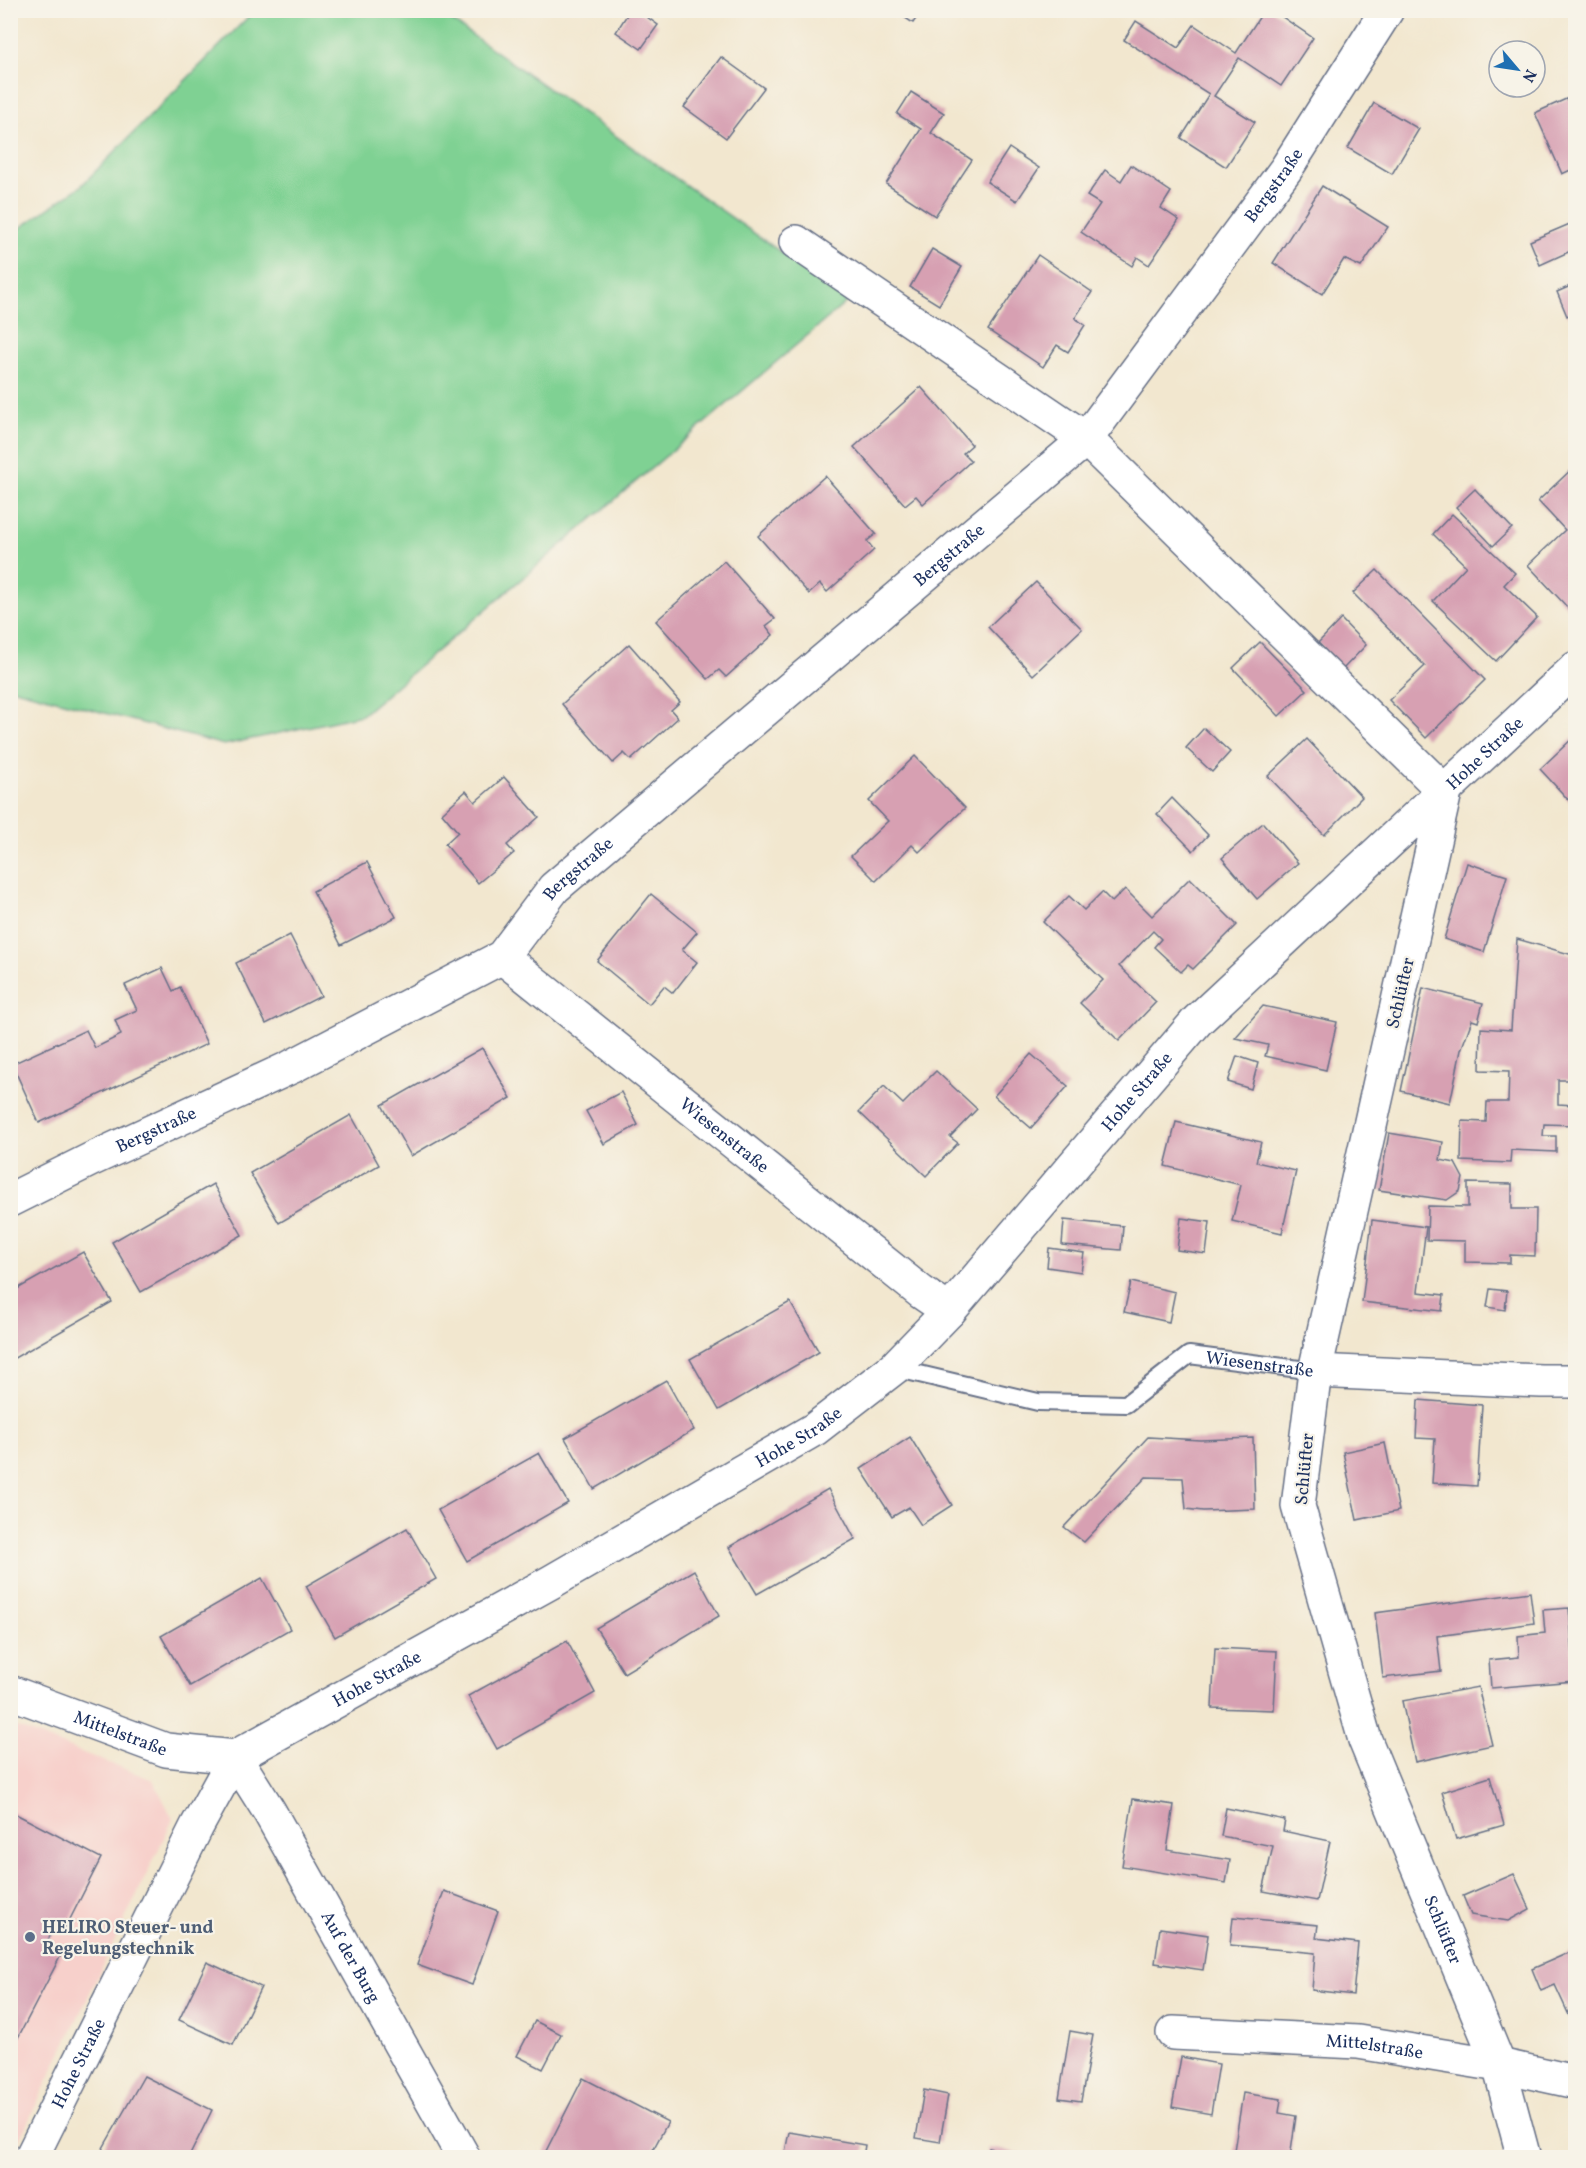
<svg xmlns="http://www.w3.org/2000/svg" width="1586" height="2168" font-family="Vollkorn,serif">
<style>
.built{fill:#f7d0cb}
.green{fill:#7fd193;stroke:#4d8078;stroke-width:1.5}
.building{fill:#d7a0b2}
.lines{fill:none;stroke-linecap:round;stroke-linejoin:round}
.lane-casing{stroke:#666f86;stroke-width:20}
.street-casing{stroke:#666f86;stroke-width:36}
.lane{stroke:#fff;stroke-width:16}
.street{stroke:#fff;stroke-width:33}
.service-dot{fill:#5c6f8a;stroke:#f7f3e8;stroke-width:2}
.labels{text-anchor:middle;stroke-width:4.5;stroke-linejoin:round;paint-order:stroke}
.street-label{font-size:18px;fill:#1b2f5e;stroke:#f7f3e8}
.service-label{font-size:18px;font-weight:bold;fill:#4e5e75;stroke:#f7f3e8;text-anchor:start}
</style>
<rect width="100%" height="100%" fill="#f7f3e8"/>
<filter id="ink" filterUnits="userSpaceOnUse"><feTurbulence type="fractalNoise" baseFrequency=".0167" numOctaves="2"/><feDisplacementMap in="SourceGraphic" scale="12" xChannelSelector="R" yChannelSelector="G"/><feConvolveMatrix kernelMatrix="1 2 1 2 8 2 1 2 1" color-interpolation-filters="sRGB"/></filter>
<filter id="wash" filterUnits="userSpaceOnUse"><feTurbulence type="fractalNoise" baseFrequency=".008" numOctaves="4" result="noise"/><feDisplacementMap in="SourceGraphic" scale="24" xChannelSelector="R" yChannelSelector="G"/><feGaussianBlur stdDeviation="1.35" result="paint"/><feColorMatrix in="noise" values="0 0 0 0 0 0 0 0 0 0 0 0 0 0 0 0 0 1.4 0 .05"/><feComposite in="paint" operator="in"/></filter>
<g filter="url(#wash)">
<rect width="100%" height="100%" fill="#f2e7cf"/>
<path class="built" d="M11,1725L153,1780L173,1819L11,2157Z"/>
<path class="green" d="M255,10L438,11L849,300L362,715L224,745L11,688L10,235L81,186Z"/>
<g id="blocks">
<g class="building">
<path d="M630,10H637L658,25L641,49L616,32Z"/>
<path d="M893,10H922L913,23Z"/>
<path d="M1264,10H1272L1313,38L1281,86L1239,58L1214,96L1255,122L1226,167L1181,138L1209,94L1124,40L1136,21L1178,48L1194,25L1236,53Z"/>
<path d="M721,57L764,88L726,138L684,107Z"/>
<path d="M911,92L944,113L931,133L972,160L935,216L886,184L921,129L897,114Z"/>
<path d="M1575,95V168L1562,174L1535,113Z"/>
<path d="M1374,103L1419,129L1392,174L1348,148Z"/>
<path d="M1009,148L1039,168L1017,201L987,182Z"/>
<path d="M1131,165L1171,192L1161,208L1179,220L1149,265L1137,257L1132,266L1081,232L1100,204L1087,196L1105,170L1121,181Z"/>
<path d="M1322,186L1388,227L1361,267L1344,259L1322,294L1273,263Z"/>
<path d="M1572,223L1575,231V249L1540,265L1530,241Z"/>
<path d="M932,249L962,267L939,305L910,287Z"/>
<path d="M1038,255L1092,292L1075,318L1085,325L1068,352L1057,345L1043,367L988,330Z"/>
<path d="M1575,284V312L1567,316L1557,292Z"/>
<path d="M921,387L972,445L963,453L971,461L923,504L916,496L905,505L854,447Z"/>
<path d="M1575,466V600L1568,608L1528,565L1565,530L1538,501Z"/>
<path d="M825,476L876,534L867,541L874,550L827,592L820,584L809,594L758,536Z"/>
<path d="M1475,489L1512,528L1493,546L1456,507Z"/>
<path d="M1452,514L1515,573L1504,585L1537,617L1496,661L1433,601L1466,566L1433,534Z"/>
<path d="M724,561L775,619L766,626L773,635L726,677L719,670L708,679L656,621Z"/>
<path d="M1377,570L1485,680L1426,738L1389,700L1425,666L1353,593Z"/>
<path d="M1036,582L1082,629L1033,675L988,627Z"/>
<path d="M1341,619L1366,645L1343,669L1318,643Z"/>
<path d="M1260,642L1307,690L1279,716L1233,668Z"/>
<path d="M629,644L680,702L671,710L678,718L631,760L624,753L613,763L562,704Z"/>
<path d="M1204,728L1230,752L1212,772L1186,748Z"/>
<path d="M1575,736V807L1540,769Z"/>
<path d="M1307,739L1362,797L1324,835L1268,776Z"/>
<path d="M915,756L965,808L919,852L912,845L876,881L851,856L888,821L869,801Z"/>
<path d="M504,777L539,817L507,845L514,853L478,883L445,844L458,832L442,813L466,791L475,802Z"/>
<path d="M1172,798L1208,835L1193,851L1157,814Z"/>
<path d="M1263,823L1298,863L1257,899L1222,858Z"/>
<path d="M367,862L396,917L341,945L313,891Z"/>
<path d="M1467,863L1507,876L1484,952L1444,939Z"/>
<path d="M1190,878L1237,925L1193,969L1188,965L1181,972L1154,947L1161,939L1153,931L1119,966L1156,1002L1119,1041L1080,1003L1103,980L1043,922L1069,896L1084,910L1102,892L1112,902L1125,889L1152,916Z"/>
<path d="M651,894L697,932L682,950L697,962L673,993L664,986L649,1004L597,961Z"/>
<path d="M290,935L321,996L266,1024L236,963Z"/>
<path d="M1517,939L1573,955L1572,977H1575V1080H1558V1104L1574,1105V1125L1544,1124L1543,1136H1556V1152L1511,1150L1510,1163L1461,1161L1462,1121L1486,1122L1487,1102H1508L1509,1071L1480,1070L1481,1028L1511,1030Z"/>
<path d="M162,968L173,991L180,987L207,1044L39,1123L12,1064L86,1030L95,1048L121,1035L115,1020L137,1010L125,985Z"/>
<path d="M1423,988L1483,1003L1478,1022L1472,1020L1461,1050L1450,1103L1401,1091Z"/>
<path d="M1263,1006L1337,1022L1326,1070L1265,1056L1268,1045L1235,1038Z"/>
<path d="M482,1048L511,1098L411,1156L382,1105Z"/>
<path d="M1031,1054L1068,1086L1031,1128L994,1096Z"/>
<path d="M1237,1056L1258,1063L1251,1089L1228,1082Z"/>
<path d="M936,1071L977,1109L950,1137L958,1143L926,1176L859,1112L884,1086L903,1104Z"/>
<path d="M621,1092L638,1125L604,1144L586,1111Z"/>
<path d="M351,1115L379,1165L279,1223L250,1173Z"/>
<path d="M1176,1122L1261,1142L1256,1162L1296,1171L1282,1233L1232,1221L1241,1185L1165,1166Z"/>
<path d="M1389,1133L1443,1142L1440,1160L1455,1163L1463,1178L1460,1191L1447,1200L1379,1190Z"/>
<path d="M1468,1183L1512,1184V1209H1536L1535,1256L1510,1255V1263L1465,1262V1241L1427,1240L1428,1206L1468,1207Z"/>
<path d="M213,1184L242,1235L141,1292L112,1242Z"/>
<path d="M1181,1218L1210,1222L1206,1254L1177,1250Z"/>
<path d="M1064,1220L1123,1226L1121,1250L1062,1245Z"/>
<path d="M1372,1220L1426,1227L1418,1292L1444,1295L1442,1311L1362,1302Z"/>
<path d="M1049,1248L1084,1253L1081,1272L1047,1267Z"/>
<path d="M83,1252L112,1302L11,1360L10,1293Z"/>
<path d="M1131,1282L1175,1292L1169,1322L1124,1312Z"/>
<path d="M1490,1289L1507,1291L1505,1310L1487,1307Z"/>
<path d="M790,1302L819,1352L719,1410L690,1359Z"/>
<path d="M666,1380L694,1430L594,1489L565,1438Z"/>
<path d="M1418,1400L1482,1405L1477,1486L1432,1483L1435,1439L1416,1438Z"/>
<path d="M910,1437L952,1505L921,1525L909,1507L892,1517L861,1469Z"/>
<path d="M1148,1437L1200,1440L1253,1438L1255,1509L1203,1511L1186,1509L1183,1478L1146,1477L1084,1542L1064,1527Z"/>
<path d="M1385,1443L1399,1511L1357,1520L1343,1452Z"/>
<path d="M539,1453L568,1503L467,1561L438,1510Z"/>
<path d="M828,1489L855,1539L757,1594L729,1547Z"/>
<path d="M407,1528L436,1579L335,1637L306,1586Z"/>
<path d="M694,1570L719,1616L624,1673L596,1628Z"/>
<path d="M262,1578L290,1629L190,1686L161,1636Z"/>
<path d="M1530,1592L1534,1623L1437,1636L1441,1671L1383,1678L1375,1613Z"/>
<path d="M1569,1608L1575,1681L1491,1688L1489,1660L1519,1657L1518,1636L1545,1633L1543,1610Z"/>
<path d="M567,1641L595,1693L497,1749L468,1696Z"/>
<path d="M1215,1648L1277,1651L1274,1710L1212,1708Z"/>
<path d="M1478,1687L1492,1745L1415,1762L1402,1701Z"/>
<path d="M1490,1777L1504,1825L1456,1839L1442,1792Z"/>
<path d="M1133,1799L1174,1805L1167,1850L1230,1860L1226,1883L1122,1866Z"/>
<path d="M1226,1808L1285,1820L1283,1831L1330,1841L1317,1901L1263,1891L1273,1846L1221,1836Z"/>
<path d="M10,1811L101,1858L66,1927L57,1923L45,1946L61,1955L10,2053Z"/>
<path d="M1514,1874L1530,1909L1508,1921L1471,1915L1463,1896Z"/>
<path d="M444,1891L498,1911L472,1985L417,1965Z"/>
<path d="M1233,1917L1318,1925L1316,1938L1358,1943L1353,1995L1312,1990L1315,1953L1230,1945Z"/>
<path d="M1160,1928L1208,1935L1203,1970L1155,1963Z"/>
<path d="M1575,1950V2023L1573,2024L1555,1985L1541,1991L1532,1969Z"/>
<path d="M207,1962L261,1987L233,2045L179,2020Z"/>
<path d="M535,2021L561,2034L543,2069L517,2056Z"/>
<path d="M1070,2031L1093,2035L1081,2101L1059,2098Z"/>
<path d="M1181,2057L1219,2064L1211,2114L1172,2107Z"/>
<path d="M144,2076L212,2110L189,2157H98Z"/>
<path d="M583,2078L668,2122L649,2157H548L544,2155Z"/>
<path d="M924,2090L948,2095L940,2142L916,2138Z"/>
<path d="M1243,2093L1281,2099L1279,2113L1296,2116L1290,2157H1233Z"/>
<path d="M789,2132L865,2145L863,2157H784Z"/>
<path d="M989,2148L1037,2156V2157H987Z"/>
</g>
</g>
</g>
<g filter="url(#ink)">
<use href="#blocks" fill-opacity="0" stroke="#666f86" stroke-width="1.5"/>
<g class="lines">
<g class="lane-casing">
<g id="lane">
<path id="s1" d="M894,1368L1038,1402L1126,1404L1189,1355L1315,1371"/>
</g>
</g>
<g class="street-casing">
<g id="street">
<path id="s2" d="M796,242L1086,439L1445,792L1315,1371L1298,1506L1365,1740L1499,2065L1524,2158"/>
<path id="s3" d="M502,957L921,1292L949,1311"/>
<path id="s4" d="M10,1200L90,1160L291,1067L502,957L554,888L1086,439L1286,169L1387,10"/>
<path d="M1315,1371L1541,1381H1576"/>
<path id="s5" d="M10,1692L166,1750L235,1757"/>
<path id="s6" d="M235,1757L269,1811L464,2158"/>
<path id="s7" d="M1173,2033L1358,2042L1499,2065L1571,2081L1576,2080"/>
<path id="s8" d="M31,2158L197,1826L235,1757L551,1582L815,1429L894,1368L949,1311L1197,1021L1576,668"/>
</g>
</g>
<use href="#lane" class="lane"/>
<use href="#street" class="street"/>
</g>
</g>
<circle class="service-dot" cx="30" cy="1937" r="6"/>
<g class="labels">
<g class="street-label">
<text dy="6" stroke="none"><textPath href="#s4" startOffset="1647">Bergstraße</textPath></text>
<text dy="6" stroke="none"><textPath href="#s4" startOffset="1152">Bergstraße</textPath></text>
<text dy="6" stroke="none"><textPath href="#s8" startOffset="2070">Hohe Straße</textPath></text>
<text dy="6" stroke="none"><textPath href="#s4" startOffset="666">Bergstraße</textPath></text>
<text transform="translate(1400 993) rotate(-77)" y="6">Schlüfter</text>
<text dy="6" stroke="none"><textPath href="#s8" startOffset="1584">Hohe Straße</textPath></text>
<text dy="6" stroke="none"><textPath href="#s4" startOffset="162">Bergstraße</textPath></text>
<text dy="6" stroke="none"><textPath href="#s3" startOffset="285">Wiesenstraße</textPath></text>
<text dy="6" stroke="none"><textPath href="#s1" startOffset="387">Wiesenstraße</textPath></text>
<text dy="6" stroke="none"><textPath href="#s8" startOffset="1098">Hohe Straße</textPath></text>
<text transform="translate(1304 1469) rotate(-85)" y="6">Schlüfter</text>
<text dy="6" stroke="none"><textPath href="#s8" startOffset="612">Hohe Straße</textPath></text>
<text dy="6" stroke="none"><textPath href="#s5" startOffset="118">Mittelstraße</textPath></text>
<text dy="6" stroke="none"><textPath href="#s2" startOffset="2032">Schlüfter</textPath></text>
<text dy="6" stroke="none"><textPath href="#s6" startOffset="231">Auf der Burg</textPath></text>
<text dy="6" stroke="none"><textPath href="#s7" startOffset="202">Mittelstraße</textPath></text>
<text dy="6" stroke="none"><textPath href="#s8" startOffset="106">Hohe Straße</textPath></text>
</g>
<g class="service-label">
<text x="42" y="1933">HELIRO Steuer- und<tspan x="42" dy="21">Regelungstechnik</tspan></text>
</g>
</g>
<rect width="1586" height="2168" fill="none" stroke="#f7f3e8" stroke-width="36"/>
<g transform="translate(1517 69) rotate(119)"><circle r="28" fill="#f7f3e8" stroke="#9fa5b1" stroke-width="1.5"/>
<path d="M0-4.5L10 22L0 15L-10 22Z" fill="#1f6fb2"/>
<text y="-9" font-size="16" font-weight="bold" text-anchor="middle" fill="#1b2f5e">N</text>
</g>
</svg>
